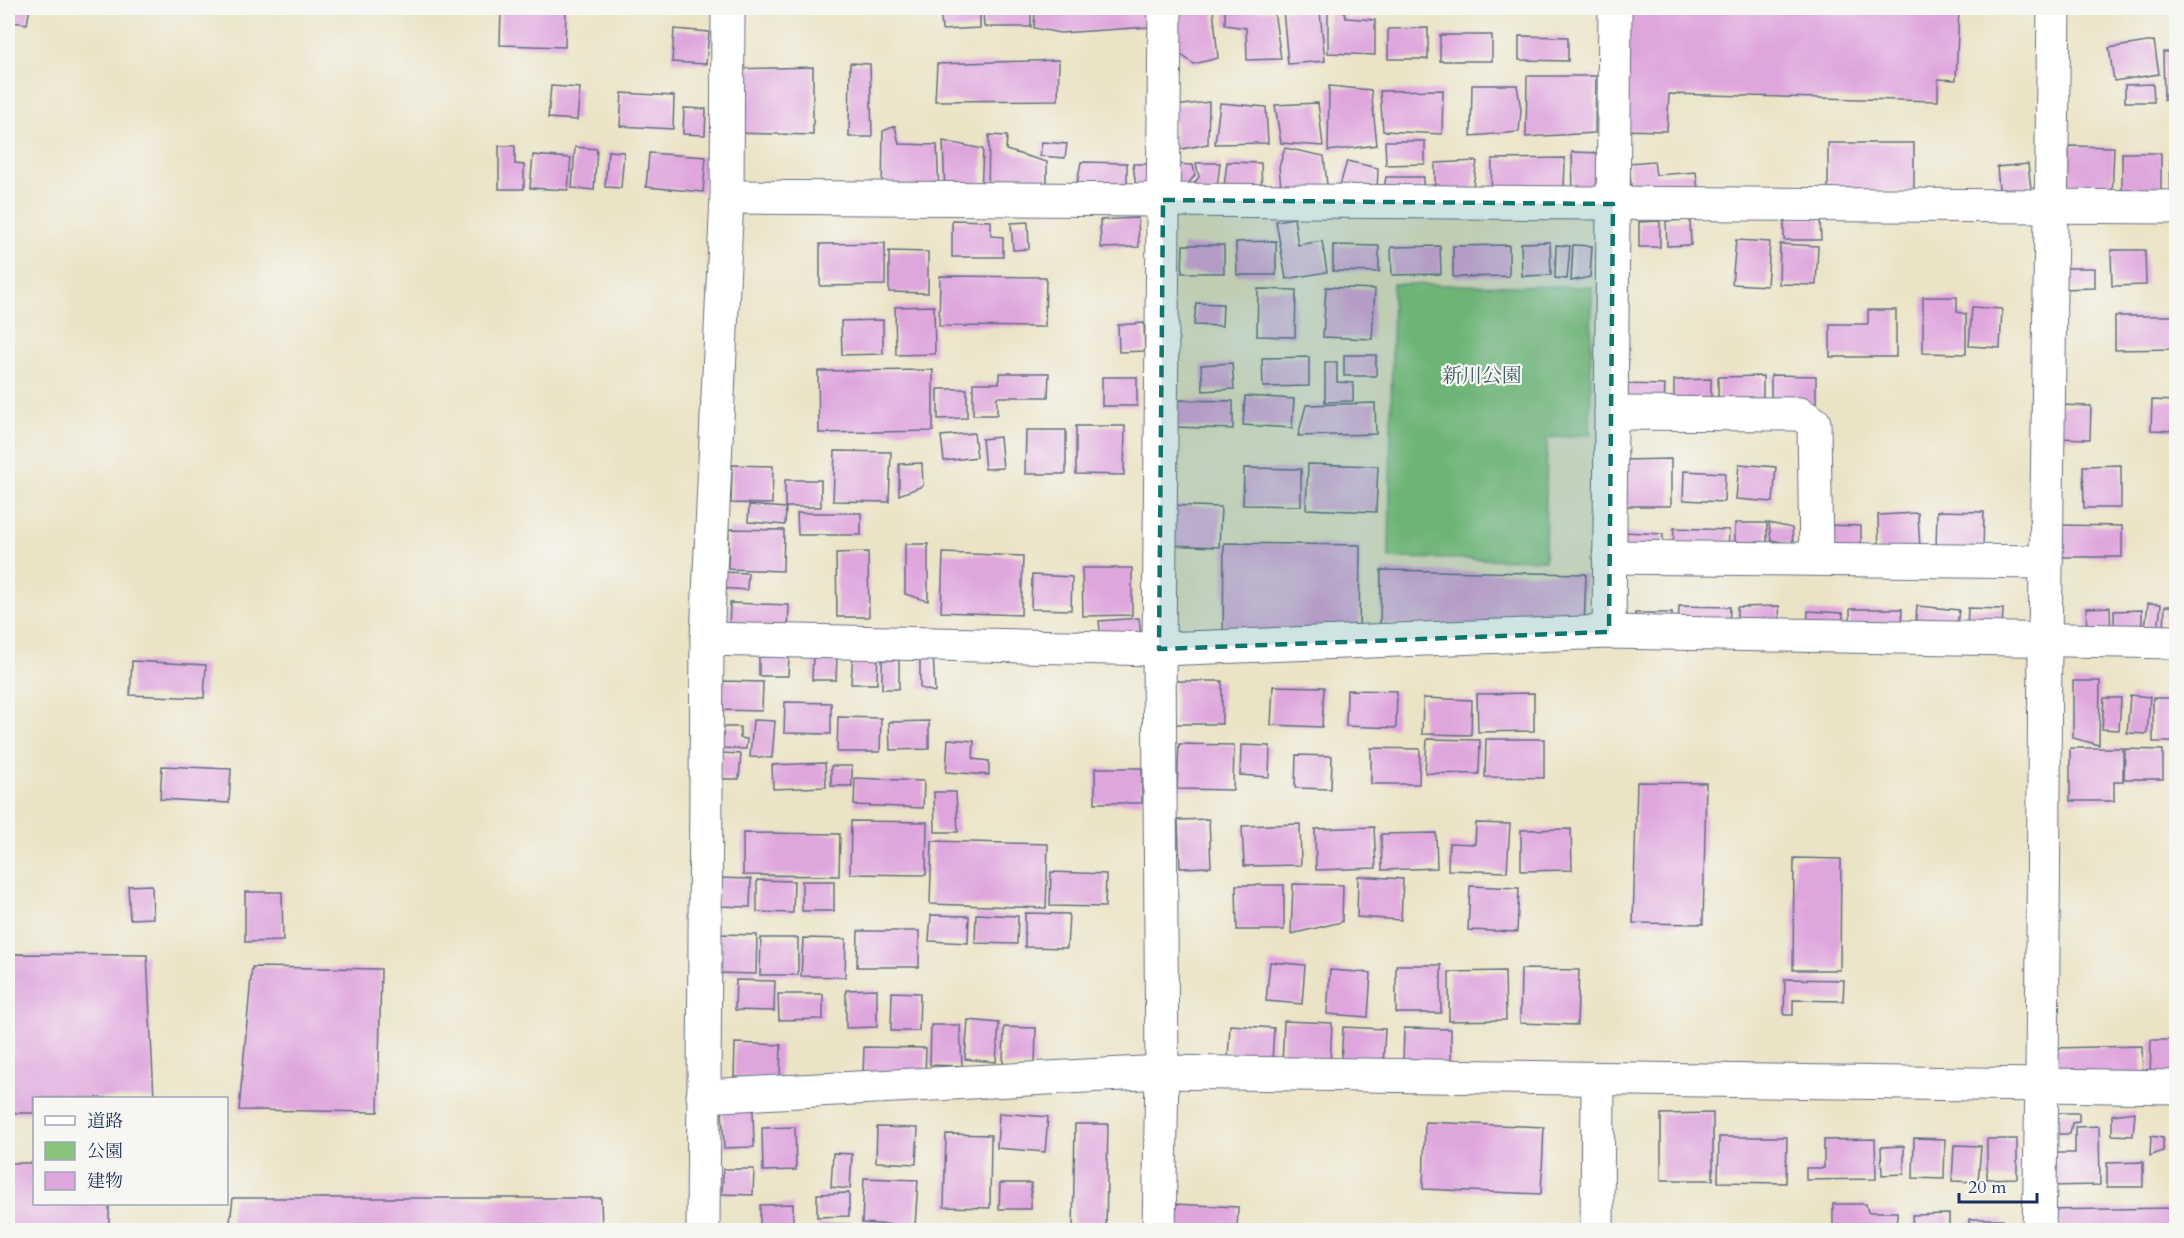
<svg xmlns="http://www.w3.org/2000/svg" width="2184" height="1238" font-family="Cardo,'Noto Serif JP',serif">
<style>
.green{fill:#88c47a;stroke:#527a6c;stroke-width:1.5}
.building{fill:#dfa5dd}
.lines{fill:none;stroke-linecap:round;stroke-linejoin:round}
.minor-casing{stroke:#646e82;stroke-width:35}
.minor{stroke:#fff;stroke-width:33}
.marked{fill:#0f766e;fill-opacity:0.2;stroke:#0f766e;stroke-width:4.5;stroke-dasharray:12 8;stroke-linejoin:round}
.labels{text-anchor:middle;stroke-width:4.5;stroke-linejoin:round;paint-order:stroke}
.park-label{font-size:20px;fill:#3c5c66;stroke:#f6f6f2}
</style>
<rect width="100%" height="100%" fill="#f6f6f2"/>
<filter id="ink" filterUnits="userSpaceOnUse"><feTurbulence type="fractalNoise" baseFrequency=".0167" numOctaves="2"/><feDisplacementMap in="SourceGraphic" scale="12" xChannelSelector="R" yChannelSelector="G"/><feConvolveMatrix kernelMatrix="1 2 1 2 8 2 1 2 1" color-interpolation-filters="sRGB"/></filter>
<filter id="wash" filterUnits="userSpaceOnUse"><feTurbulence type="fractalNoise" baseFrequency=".008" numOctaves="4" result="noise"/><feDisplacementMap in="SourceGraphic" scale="24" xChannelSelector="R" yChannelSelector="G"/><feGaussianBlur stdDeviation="1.35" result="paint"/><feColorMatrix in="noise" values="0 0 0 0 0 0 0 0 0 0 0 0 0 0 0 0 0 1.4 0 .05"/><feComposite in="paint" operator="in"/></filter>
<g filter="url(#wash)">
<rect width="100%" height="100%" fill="#ebe3c5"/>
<path class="green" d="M1393,284L1592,287L1590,434L1547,438L1545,560L1389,558Z"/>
<g id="blocks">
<g class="building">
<path d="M15,8H30L27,24L12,22Z"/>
<path d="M501,8H566L565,47L500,45Z"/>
<path d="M940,8H980V28L942,30Z"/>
<path d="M983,8H1031V27H984Z"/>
<path d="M1035,8H1148L1149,27L1060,33L1034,28Z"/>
<path d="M1171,8H1213L1218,58L1194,64L1176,51Z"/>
<path d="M1225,8L1274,11L1281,59L1247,60L1246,28L1225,25Z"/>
<path d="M1328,8H1343L1346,18L1375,20V55L1328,53Z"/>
<path d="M1619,8H1959L1956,80L1938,79V101L1669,94L1667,131L1615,130Z"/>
<path d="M1283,10L1320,12L1325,61L1288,64Z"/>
<path d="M1428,28V59H1388V29Z"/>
<path d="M674,29L709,32L706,64L672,62Z"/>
<rect x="1440" y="35" width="52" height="26"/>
<path d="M1519,36L1568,37V61L1519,60Z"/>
<path d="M2154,41L2159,74L2114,81L2109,48Z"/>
<path d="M2163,52H2176V99L2164,100Z"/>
<path d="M1059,60L1058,100L935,101L937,64Z"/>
<path d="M850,63L870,64L872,137H849Z"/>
<path d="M813,67V135L734,133L732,69Z"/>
<path d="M1527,76H1596L1595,133L1526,137Z"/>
<path d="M2153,84L2154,102H2125V85Z"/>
<path d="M1472,85H1517L1521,110L1519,132L1471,136Z"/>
<path d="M551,86L580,88L577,120L548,118Z"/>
<path d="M1329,86L1371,90L1377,145L1328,151Z"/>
<path d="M1443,90L1442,134L1383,131L1380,91Z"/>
<path d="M622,93L674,96L673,129L620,126Z"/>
<path d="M1209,102L1208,144L1176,150L1174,106Z"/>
<path d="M1220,103L1266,107L1268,143L1215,144Z"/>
<path d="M1318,103L1323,146L1281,143L1275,105Z"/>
<path d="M684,108L706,109L705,135L683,134Z"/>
<path d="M895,126L899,144L937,145L939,192L882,193L883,131Z"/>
<path d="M989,135L1007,136L1006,150L1047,162V195L988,194Z"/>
<path d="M943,141L983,149L981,191L945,193Z"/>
<path d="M1385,141H1425V164L1386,165Z"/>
<path d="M1042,142L1067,144L1065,158L1040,156Z"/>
<rect x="1828" y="143" width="86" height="48"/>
<path d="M499,146H515V164L524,165V189H499Z"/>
<path d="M2069,146L2114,147L2112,198L2068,197Z"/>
<path d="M575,147L597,149L594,190L572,188Z"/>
<path d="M1285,148L1324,156L1328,195L1282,197L1279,167Z"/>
<path d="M608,151L624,152L621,188L605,187Z"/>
<path d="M1572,152L1602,153V192L1573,196Z"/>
<path d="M649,153L706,157L703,192L646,187Z"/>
<rect x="2122" y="153" width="39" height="43"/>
<path d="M533,155L571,158L568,190L530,188Z"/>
<path d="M1565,158L1564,192L1491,193L1492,159Z"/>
<path d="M2170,159H2176V197H2171Z"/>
<path d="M1347,161L1378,168L1377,192L1337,196Z"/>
<path d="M1477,161L1472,192L1435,194V163Z"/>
<path d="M1654,161L1656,175L1696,172L1698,190L1632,195L1629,163Z"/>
<path d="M1081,162L1127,163V192L1075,194Z"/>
<path d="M1227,162L1261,163L1262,196L1223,195Z"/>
<path d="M1196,163H1220L1216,196H1184L1199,177Z"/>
<path d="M1133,164H1151L1152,190L1137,195Z"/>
<path d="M1173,164L1193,165L1195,175L1180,195Z"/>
<path d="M2028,164L2032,197L2000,199L1997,167Z"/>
<path d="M1386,177H1424L1421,194H1383Z"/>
<path d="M1138,218L1139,247L1101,248L1100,220Z"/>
<path d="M1294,218L1298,245L1322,241L1327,272L1286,279L1276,221Z"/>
<path d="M1820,218L1821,240H1784V219Z"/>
<path d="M952,220L991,221V236L1003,237V257H952Z"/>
<path d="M1690,220L1691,245L1667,246L1666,221Z"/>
<path d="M1660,221V247H1639V222Z"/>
<path d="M1028,222L1029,249L1013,250L1011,223Z"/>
<path d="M1736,240L1770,242L1767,286L1732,284Z"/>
<path d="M1276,241V275H1237L1236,242Z"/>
<path d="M1550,242L1551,275L1522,276L1521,243Z"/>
<path d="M885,243V285L820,286V244Z"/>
<path d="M1780,244L1818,246L1816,285L1779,284Z"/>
<path d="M1183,245H1224V273H1182Z"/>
<path d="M1333,245L1379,246V272L1333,271Z"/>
<path d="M1509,245V276L1453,277V246Z"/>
<path d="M1556,245L1570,246L1567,279L1555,278Z"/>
<path d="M1573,245L1592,246L1590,277L1571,281Z"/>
<path d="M1440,246L1441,274L1392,275L1391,247Z"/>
<path d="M2111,250H2145L2146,285L2112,286Z"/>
<path d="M889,251L928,252V293L889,292Z"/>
<path d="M2060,268H2095V288L2060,289Z"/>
<path d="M940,276L1046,277L1045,327L939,326Z"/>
<path d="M1326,287L1375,289L1372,339L1323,337Z"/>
<path d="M1258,289L1296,290L1295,337L1257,336Z"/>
<path d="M1923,297H1957V312L1966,314V354L1923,353Z"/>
<path d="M1196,303L1223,304L1222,326L1194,325Z"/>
<path d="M934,306L935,354L896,355L895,307Z"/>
<path d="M1972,307L2002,309L2000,348L1969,346Z"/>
<path d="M1868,310H1896V357H1830V324H1868Z"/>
<path d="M2115,316H2176V349L2115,350Z"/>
<path d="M883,320V354L842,355L841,321Z"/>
<path d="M1144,323L1145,351L1119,352L1118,325Z"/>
<rect x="1344" y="355" width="32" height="21"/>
<path d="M1309,357V386L1263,387L1262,358Z"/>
<path d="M1325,362H1337V382L1353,383V401L1325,402Z"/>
<path d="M1232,363L1234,389L1203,391L1201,365Z"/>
<path d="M933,370V431L819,433L818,371Z"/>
<path d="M999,373H1049L1048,397H997V415H973V383H999Z"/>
<path d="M1771,375L1816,376V403H1771Z"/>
<path d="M1763,376V403L1718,404V377Z"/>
<rect x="1102" y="377" width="35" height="29"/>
<path d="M1711,379V405L1674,406V380Z"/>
<path d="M1622,384L1665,385L1664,407L1621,406Z"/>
<path d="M938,389H967V418L938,419Z"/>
<path d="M1245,396L1294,399L1292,428L1243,425Z"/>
<path d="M1174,400L1233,401V429L1173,427Z"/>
<path d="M2152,400L2176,401V431L2151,430Z"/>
<path d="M1375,403L1376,434L1298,436L1306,405Z"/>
<path d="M2055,405L2091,406L2090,439L2054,438Z"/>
<path d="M1076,426H1125L1124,475L1076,474Z"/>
<path d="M1026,430H1066V474H1025Z"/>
<path d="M974,433L977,457L944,461L941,436Z"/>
<path d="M1000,437L1003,468L985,469L982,439Z"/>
<path d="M835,451L891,452L889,502L833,501Z"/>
<path d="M1671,459V506H1622V460Z"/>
<path d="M922,463L923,486L899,495V464Z"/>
<path d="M1308,464L1378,466L1376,512L1306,509Z"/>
<path d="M1739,464L1776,467L1773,502L1736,499Z"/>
<path d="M732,465L773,466L772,504L731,503Z"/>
<path d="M2121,465V508H2084L2083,466Z"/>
<path d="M1244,468L1301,469V506L1243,505Z"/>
<path d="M1684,471L1725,473L1724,502L1683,500Z"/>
<rect x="785" y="480" width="36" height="27"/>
<path d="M749,505L786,508L785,525L748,522Z"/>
<path d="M1166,505L1221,507L1219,547L1165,545Z"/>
<path d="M1937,511L1984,512L1983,550L1936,549Z"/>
<path d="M797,513H861V535H798Z"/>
<path d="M1918,513L1920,550L1879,552L1878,515Z"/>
<rect x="1735" y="523" width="32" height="25"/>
<path d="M1769,523L1792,528L1793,544L1771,540Z"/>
<path d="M1826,525L1861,526V553H1826Z"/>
<path d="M2055,525L2122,526V557H2055Z"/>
<path d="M1674,528L1729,530L1728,549L1673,547Z"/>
<path d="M729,529L784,530L783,571L728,569Z"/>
<path d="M1623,532L1663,534V550L1623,549Z"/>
<path d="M1224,543L1360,545L1359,641L1223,640Z"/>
<path d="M905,544H928V601L905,594Z"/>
<path d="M868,552L869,617H837L836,553Z"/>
<path d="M943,553L1023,556L1021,615L941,612Z"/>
<path d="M1082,568H1132V615L1083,616Z"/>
<path d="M1381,570L1586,574L1584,628L1380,624Z"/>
<path d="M720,572L748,573L747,590L720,588Z"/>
<path d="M1032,575L1072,577L1071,610L1031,609Z"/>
<path d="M730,603L789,605L788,634L729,631Z"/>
<path d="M2148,603L2161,604L2158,630L2145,629Z"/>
<path d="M1679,606L1730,607L1729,629H1678Z"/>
<path d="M1779,606L1780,628H1737V607Z"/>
<path d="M1917,606L1959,610L1956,633L1915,629Z"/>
<path d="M2165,606H2176V635L2164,632Z"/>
<path d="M2110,607L2111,634L2087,635L2086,608Z"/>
<path d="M1968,608L2003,609L2002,631L1967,630Z"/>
<path d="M1850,609H1902L1901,630L1850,629Z"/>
<path d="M2142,610V637H2114V611Z"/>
<path d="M1808,611L1843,613L1842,630L1807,628Z"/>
<path d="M1635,613H1672V629L1635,628Z"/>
<path d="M1139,618L1141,637L1101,639L1099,621Z"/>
<path d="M920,649L933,653L935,692L920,688Z"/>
<path d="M853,651L878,652L877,684H851Z"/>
<path d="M813,656L837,657L836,680H812Z"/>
<path d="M759,657H789L788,676H759Z"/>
<rect x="882" y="660" width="17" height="29"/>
<path d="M132,661L206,665L204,698L130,695Z"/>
<path d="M721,681L763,682L762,711L720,710Z"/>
<rect x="1175" y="681" width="47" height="43"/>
<path d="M2073,681H2100L2099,745L2073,738Z"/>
<path d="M1273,686L1324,687L1322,727L1271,725Z"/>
<path d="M1347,690L1397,691L1396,728L1346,726Z"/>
<path d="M1534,693V731L1478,732L1477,694Z"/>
<path d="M2130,695L2150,697L2147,734L2127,733Z"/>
<path d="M1423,698L1472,700L1471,735L1422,734Z"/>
<path d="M2104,698H2121L2119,730L2102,729Z"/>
<rect x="2153" y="698" width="23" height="44"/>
<path d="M785,702L831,703V734L784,733Z"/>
<path d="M838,717L881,718L880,752H837Z"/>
<path d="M753,720L775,721L772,758L750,757Z"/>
<path d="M929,721V749L890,750L889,722Z"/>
<path d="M719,727H740V738L747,739L746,749L719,748Z"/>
<path d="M948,739L974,741L973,759L989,761V775L946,772Z"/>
<path d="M1427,739L1480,740L1479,774L1425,773Z"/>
<path d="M1486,739H1544V778L1485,777Z"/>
<path d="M1179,744L1234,745L1233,790L1177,789Z"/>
<path d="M1241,745L1270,746L1269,777L1240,775Z"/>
<path d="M1371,748L1420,749L1419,784H1371Z"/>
<path d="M2070,748H2123V782H2114V801H2070Z"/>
<path d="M2125,749L2163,750V779H2124Z"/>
<path d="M721,753L741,754L739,779H720Z"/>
<path d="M1296,755L1332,756L1331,789L1295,788Z"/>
<path d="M825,763L826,787L773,789L772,765Z"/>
<path d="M162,766L231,769L229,803L160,799Z"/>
<rect x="831" y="766" width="21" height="20"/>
<rect x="1095" y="768" width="47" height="35"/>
<path d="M855,778L924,781L923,808L854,805Z"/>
<path d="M1637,782L1706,783L1703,924L1633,923Z"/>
<path d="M934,792H956L958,832H935Z"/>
<path d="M1209,819L1211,867L1180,868L1178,820Z"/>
<path d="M851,821L927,822L926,875L850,874Z"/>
<path d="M1476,823L1510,824L1507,872L1448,870L1449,843L1475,844Z"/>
<path d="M1300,824L1301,865L1244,866L1242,826Z"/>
<path d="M1374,827L1376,868L1316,870L1315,829Z"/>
<path d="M1571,829L1572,870L1521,871V830Z"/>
<path d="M743,833L840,834L839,876L743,875Z"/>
<path d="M1436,833L1437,868L1382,870L1381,834Z"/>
<path d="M932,841L1048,844L1046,908L930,904Z"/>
<path d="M1794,858L1841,859L1840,970H1793Z"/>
<path d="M1051,872L1106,874L1105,907L1050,906Z"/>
<path d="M1358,876L1403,879L1401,920L1357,917Z"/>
<path d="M718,878L751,879L750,907L717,906Z"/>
<path d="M757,880L794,881L793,913L757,912Z"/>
<rect x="802" y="881" width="32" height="30"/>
<path d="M1293,884L1343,885L1342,922L1291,934Z"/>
<path d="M152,885L153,918L130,919L128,886Z"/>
<path d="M1236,885H1284V930H1237Z"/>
<path d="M1470,886L1519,888L1517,932L1468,930Z"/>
<path d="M245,892H282L283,941L245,942Z"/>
<path d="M1025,913L1069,914L1067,948L1025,947Z"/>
<path d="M976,914L1018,916L1017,944L975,943Z"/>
<path d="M931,915L969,916L968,943L929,941Z"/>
<path d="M858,931H919V967H857Z"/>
<path d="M719,934L757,935L756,974L718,973Z"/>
<path d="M761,938H798V975H760Z"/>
<path d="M803,938L846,939L845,977L801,976Z"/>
<path d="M8,954L147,955L154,1098H34V1113H8Z"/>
<path d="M1270,962L1305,965L1302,1004L1266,1001Z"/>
<rect x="1396" y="965" width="45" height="48"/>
<path d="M252,967L381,969L378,1112L239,1110Z"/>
<path d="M1521,969L1579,970L1577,1025L1520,1023Z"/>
<path d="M1330,970L1371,973L1368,1017L1327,1014Z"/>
<path d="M1505,971L1506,1020L1449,1021V972Z"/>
<path d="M1785,979L1844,980L1843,1001L1793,1000V1015H1784Z"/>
<path d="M736,980L775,981L774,1011L735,1010Z"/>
<path d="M877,989V1027L846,1028V990Z"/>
<path d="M892,992L920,993L919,1031H891Z"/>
<path d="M778,994H823V1019L779,1020Z"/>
<path d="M968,1020L999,1023L996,1062L965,1059Z"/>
<path d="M1284,1021L1332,1023L1330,1066L1282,1064Z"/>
<path d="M931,1025H960L962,1066L930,1065Z"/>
<path d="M1230,1025L1274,1028L1272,1061L1228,1058Z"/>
<path d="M1004,1027L1036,1028L1035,1066L1003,1065Z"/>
<path d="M1343,1027L1385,1029L1383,1067L1341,1065Z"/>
<path d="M1404,1028L1451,1029V1064L1403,1063Z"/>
<path d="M2151,1040H2176V1080H2150Z"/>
<path d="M735,1043L781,1045L780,1078L734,1077Z"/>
<path d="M2142,1046L2143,1082L2054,1083L2053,1048Z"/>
<path d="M864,1047L926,1048L925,1075H863Z"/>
<path d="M753,1108L754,1147L724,1148L722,1109Z"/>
<path d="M2135,1112L2133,1136L2112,1135V1115Z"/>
<path d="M999,1113L1048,1117L1045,1152L997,1148Z"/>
<path d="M1713,1113V1180H1661V1114Z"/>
<path d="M2057,1113H2079V1122L2072,1123L2070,1134H2058Z"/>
<path d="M1425,1122L1544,1127L1541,1194L1423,1189Z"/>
<path d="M1075,1124H1108L1106,1230H1073Z"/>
<path d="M2099,1126L2100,1185L2046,1186V1153H2075V1127Z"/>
<path d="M795,1127L796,1170L763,1171L762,1128Z"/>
<path d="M877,1127L918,1128L916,1164L876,1162Z"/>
<path d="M946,1134L991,1135L990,1208L944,1207Z"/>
<path d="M2151,1136L2163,1138V1151L2150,1156Z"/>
<path d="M1719,1137H1787L1786,1183L1718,1182Z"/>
<path d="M1914,1138L1945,1139L1944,1179L1913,1178Z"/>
<path d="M1875,1139L1876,1179L1806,1180V1168H1824V1140Z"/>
<path d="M1987,1139H2017V1178L1987,1179Z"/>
<path d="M1954,1145L1981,1146L1978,1182L1952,1181Z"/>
<path d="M1904,1146V1174L1882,1175L1881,1147Z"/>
<path d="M833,1153L852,1154L850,1189L831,1187Z"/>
<path d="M2143,1162V1187H2107V1163Z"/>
<path d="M8,1163H34V1204H109V1230H8Z"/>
<path d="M723,1169H754L753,1195L722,1194Z"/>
<path d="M864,1178L918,1180L915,1226L862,1223Z"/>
<path d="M1000,1183H1031V1209H999Z"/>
<path d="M849,1193V1216L817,1217V1194Z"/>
<path d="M233,1198H601L602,1230H229Z"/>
<path d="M793,1204V1230H760V1205Z"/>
<path d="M1173,1204L1238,1207L1237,1230H1172Z"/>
<path d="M1833,1204H1866L1868,1212H1897V1230H1833Z"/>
<path d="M2176,1208V1230H2041V1210Z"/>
<path d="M1949,1214V1230H1913L1912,1215Z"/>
<rect x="1969" y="1219" width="34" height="11"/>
<path d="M818,1224H850L849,1230H818Z"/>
</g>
</g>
</g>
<g filter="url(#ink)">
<use href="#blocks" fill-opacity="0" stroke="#646e82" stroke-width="1.5"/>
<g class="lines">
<g class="minor-casing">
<g id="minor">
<path d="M727,197L2176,207"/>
<path d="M1611,413L1800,414L1814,423L1816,559"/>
<path d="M1609,557L2046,562"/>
<path d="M1609,632L1615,8"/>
<path d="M707,639L1159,649L1609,632L2176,642"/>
<path d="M703,1096L1162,1072L2176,1087"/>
<path d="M703,1230L707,639L727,197L728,8"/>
<path d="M1159,1230L1162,1072L1159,649L1165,8"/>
<path d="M1597,1230L1598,1080"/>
<path d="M2039,1230L2042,1085L2045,640L2054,8"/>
</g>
</g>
<use href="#minor" class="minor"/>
</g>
</g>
<path class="marked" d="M1163,200L1613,204L1609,632L1159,649Z"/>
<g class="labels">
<g class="park-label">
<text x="1482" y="382">新川公園</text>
</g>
</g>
<rect width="2184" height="1238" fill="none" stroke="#f6f6f2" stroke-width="30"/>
<rect x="33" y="1097" width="195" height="108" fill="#f6f6f2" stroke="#9ea6b7" stroke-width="1.5"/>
<rect x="45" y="1116" width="30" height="9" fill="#ffffff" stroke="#9ea6b7" stroke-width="1.5"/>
<text x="87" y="1127" font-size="18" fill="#1b2f5e">道路</text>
<rect x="45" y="1142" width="30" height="18" fill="#88c47a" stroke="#9ea6b7" stroke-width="1.5"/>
<text x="87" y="1157" font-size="18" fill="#1b2f5e">公園</text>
<rect x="45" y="1172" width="30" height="18" fill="#dfa5dd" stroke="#9ea6b7" stroke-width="1.5"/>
<text x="87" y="1187" font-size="18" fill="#1b2f5e">建物</text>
<path d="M1959 1193v9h78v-9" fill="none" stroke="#1b2f5e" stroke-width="3"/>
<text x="1968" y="1193" font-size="18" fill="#1b2f5e" stroke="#f6f6f2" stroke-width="4.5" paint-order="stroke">20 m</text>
</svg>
